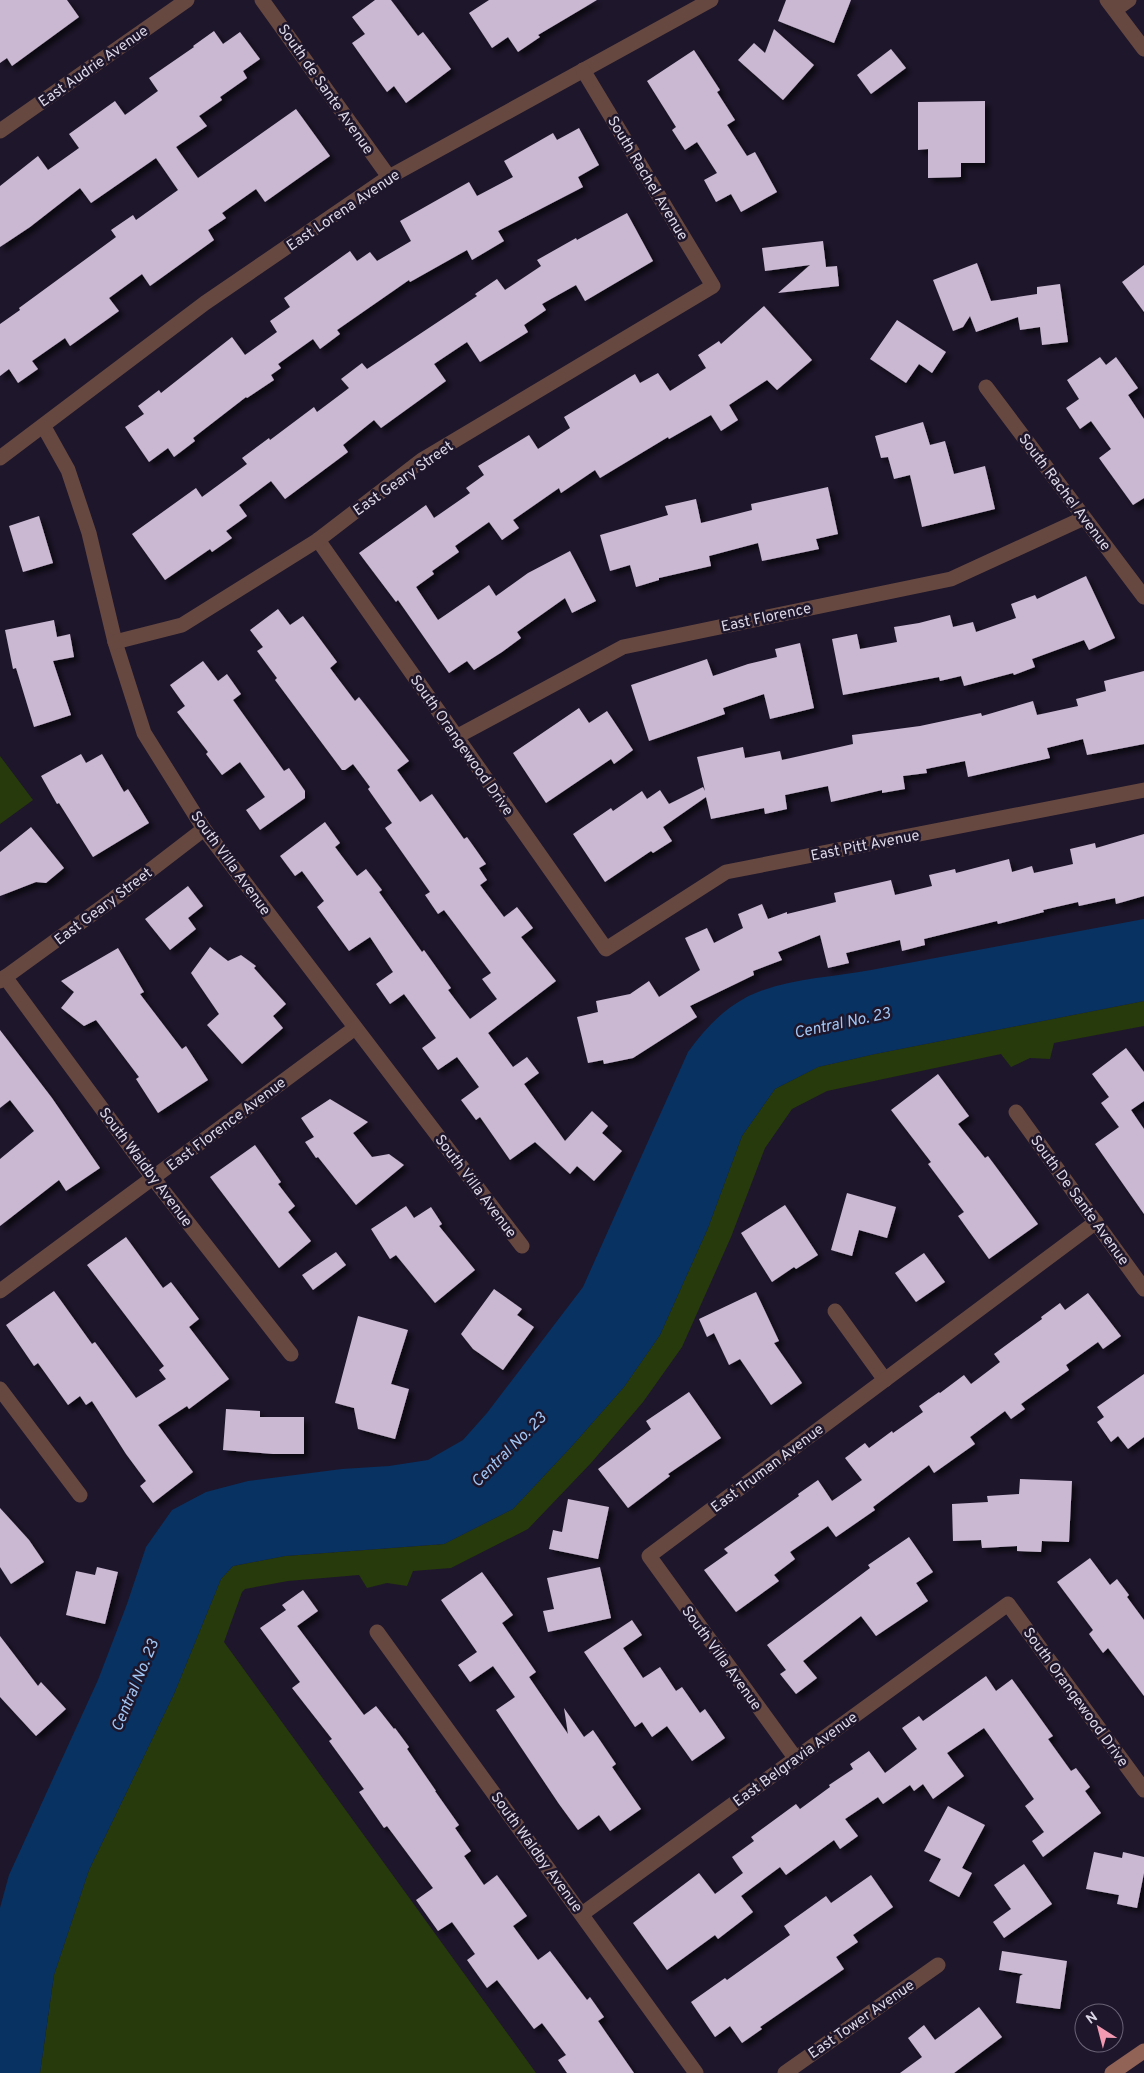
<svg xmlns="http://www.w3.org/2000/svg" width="1144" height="2073" font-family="Overpass,sans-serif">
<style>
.green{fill:#273a0b}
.water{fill:#083262}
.building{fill:#cab8d2;filter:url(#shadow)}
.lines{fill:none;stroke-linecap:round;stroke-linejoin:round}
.street{stroke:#664841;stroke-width:15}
.secondary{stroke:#916256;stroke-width:15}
.labels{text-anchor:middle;stroke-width:5;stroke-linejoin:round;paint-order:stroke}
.street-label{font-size:15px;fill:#dcd7e6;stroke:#1e162b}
.water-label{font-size:16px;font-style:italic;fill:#a1c5f3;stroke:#1e162b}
</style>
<defs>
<filter id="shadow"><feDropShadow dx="4.5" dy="4.5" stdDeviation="2.5" flood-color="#0009"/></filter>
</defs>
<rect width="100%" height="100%" fill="#1e162b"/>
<g class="green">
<path d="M0,756L33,800L0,824Z"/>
<path d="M1144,1001V1026L1054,1043L1050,1059L1030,1058L1011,1067L1001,1054L827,1091L792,1109L765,1148L731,1237L682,1347L643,1402L591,1463L528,1529L451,1568L413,1571L407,1586L387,1583L367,1588L359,1575L288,1581L245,1589L242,1592L224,1642L536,2073H40L54,1975L89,1870L174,1694L221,1579L233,1566L285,1556L444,1544L513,1509L572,1446L624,1387L660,1335L708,1228L742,1136L775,1089L818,1067L875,1054Z"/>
</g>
<path class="water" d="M1144,919V1001L875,1054L818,1067L775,1089L742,1136L708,1228L660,1335L624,1387L572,1446L513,1509L444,1544L285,1556L233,1566L221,1579L174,1694L89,1870L54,1975L40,2073H0V1908L9,1875L98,1680L127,1604L146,1547L172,1510L206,1492L248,1481L342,1469L389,1466L428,1460L463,1440L487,1413L583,1287L688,1052C704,1030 721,1011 745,998C784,978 829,978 871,970C962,953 1053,936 1144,919Z"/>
<g class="building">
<path d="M0,0H67L79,17L12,66L7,58L0,63Z"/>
<path d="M375,0H391L418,36L423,32L451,69L406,103L394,86L387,92L352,43L365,34L352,17Z"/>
<path d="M489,0H597L538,35L540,37L518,52L508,37L492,48L469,13Z"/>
<path d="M786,0H851L834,43L778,21Z"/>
<path d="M774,29L814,65L783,100L738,60L754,43L765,53Z"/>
<path d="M214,31L223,44L240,32L260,59L243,71L247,78L220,97L222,100L199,116L207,126L176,147L198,178L296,109L330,156L265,202L256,189L222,213L226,218L208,230L214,240L150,286L142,274L109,298L119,311L70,346L65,338L32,361L38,369L18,383L9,369L0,376V324L20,310L19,308L116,237L111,230L133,215L136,220L178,190L156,158L91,203L80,188L30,227L0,247V186L38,156L48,170L79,148L69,134L115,101L125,115L158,91L149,78L194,47L193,46Z"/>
<path d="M891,49L906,68L871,94L857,75Z"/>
<path d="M694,50L720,90L717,92L735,120L727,125L747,156L755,152L777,192L741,212L731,194L716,202L704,180L717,173L697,142L685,150L672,130L676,127L647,81Z"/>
<path d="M985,101V163H961V177L928,178V149L918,150V102Z"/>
<path d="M579,128L599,165L578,177L583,187L498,231L504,241L472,260L467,250L410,282L409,280L337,330L340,334L320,349L313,339L278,364L281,368L271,375L274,380L247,398L246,397L193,438L195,441L174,457L168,448L149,462L125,427L144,414L138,406L159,390L161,393L232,337L245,355L277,332L270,321L290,307L284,298L350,251L357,261L370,252L377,261L411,241L400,221L469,182L477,196L513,177L504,161L553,133L557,140Z"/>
<path d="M627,213L653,261L585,301L576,285L542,304L546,310L524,325L528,332L480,362L467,342L434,364L446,381L381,428L374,420L343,445L348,452L285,499L271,481L239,505L247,516L226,531L232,538L212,552L210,549L165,580L132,534L196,488L202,497L247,464L242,458L269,438L270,440L314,407L317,412L349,388L341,379L362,363L367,369L477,296L475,294L497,279L505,290L541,266L537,260L576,238L577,240Z"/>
<path d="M823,241L826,267L837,266L839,286L778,293L810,265L765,271L762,248Z"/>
<path d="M977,263L991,301L1037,294V287L1060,284L1068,342L1042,345L1040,327L1020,330L1018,317L976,332L970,316L963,327L953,331L933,280Z"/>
<path d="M1144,265V312L1122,282Z"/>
<path d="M764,306L812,360L777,390L767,380L729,405L738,420L721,431L711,415L669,439L668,437L600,478L595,470L561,493L559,488L513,520L519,528L502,540L489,522L455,546L459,552L432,571L434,574L416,587L438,620L489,585L496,596L528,573L570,551L596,601L572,613L565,598L517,632L521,638L502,652L474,670L467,661L449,673L398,600L396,602L359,553L426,505L434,518L470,493L466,488L484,475L478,466L529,435L538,449L570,428L564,417L635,374L640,383L658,373L670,391L706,368L698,355L719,341L721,344Z"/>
<path d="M897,320L946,352L932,373L919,364L906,383L870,359Z"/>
<path d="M1100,357L1106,365L1116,357L1138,388L1128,395L1144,419V498L1133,505L1099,458L1111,449L1091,421L1080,429L1066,408L1079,399L1067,380Z"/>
<path d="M923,422L930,445L945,441L954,474L985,466L995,509L922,527L910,475L894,479L888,457L881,458L875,436Z"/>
<path d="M828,487L838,534L816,539L819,549L762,561L758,543L709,556L711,566L659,578V580L636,587L630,565L610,571L600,535L668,515L665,506L696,499L701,523L752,510L751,504Z"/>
<path d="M39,516L53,563L23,572L9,526Z"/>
<path d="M1086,576L1115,638L1089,650L1084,640L1032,659L1035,667L1014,675L1013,673L964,686L961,676L940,681L939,677L843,695L832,639L857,634L860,649L897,642L894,627L919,623L950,615L953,627L973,622L976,632L1016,618L1011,604L1035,595L1037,599Z"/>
<path d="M278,609L290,625L303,616L337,662L330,668L355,701L359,697L409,761L397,770L420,802L432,794L464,839L467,837L486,864L479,868L487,880L480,885L504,917L517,907L533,928L521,937L556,981L488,1033L513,1067L527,1057L539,1073L524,1084L565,1141L592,1111L608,1126L602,1133L622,1151L594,1181L577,1166L570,1174L535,1142L510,1160L480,1117L476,1120L461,1100L479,1087L457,1057L438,1070L422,1048L436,1038L404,994L390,1004L376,984L393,972L370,937L349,951L317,907L324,901L302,871L295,876L280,856L325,822L340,843L335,847L357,876L366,869L382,890L379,892L422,952L424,950L451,988L448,990L470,1019L497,999L482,979L491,973L444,910L438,914L425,895L430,892L385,828L392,823L368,789L370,787L353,764L345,770H342L275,680L277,678L257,651L263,647L250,630Z"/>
<path d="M54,620L57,637L70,634L74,657L53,661L71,715L34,727L16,668L13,669L5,630Z"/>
<path d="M800,643L814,708L770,719L764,694L723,708L725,714L649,741L631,685L707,659L713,676L748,664L777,657L775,649Z"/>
<path d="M203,661L218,681L227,674L241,694L233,700L284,771L289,768L305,791V798L260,830L246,810L265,797L240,762L222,775L206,754L208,752L177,712L185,706L170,685Z"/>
<path d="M1144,671V744L1087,755L1083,739L1047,748L1050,758L968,777L965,761L926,769L927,773L903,776L905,789L882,793V790L831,802L828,786L785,795L787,809L765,814L764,808L711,819L706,797L663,827L672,841L653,853L651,851L605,882L573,834L611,808L613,811L642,791L647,799L660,790L669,804L703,787L705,791L697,757L743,747L745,758L780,751L782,760L853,744L852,735L920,726L981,713L982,716L1033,701L1037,715L1078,706L1076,699L1106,691L1104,681Z"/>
<path d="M579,708L589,723L607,711L633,750L614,764L611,759L546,803L513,753Z"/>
<path d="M81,754L86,763L102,754L124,792L128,789L149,823L93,857L59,803L57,804L41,776Z"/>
<path d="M31,827L64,868L46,883L36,882L0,896V852Z"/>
<path d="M1144,834V896L1116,904L1115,898L1079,906L1078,902L1043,910L1044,912L998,924L997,921L924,939L925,945L902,951L900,940L846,953L849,963L828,968L820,935L778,952L782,960L753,971L754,975L690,1006L697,1017L633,1058L604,1064L603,1060L588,1063L577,1017L598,1012L596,1001L630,994L649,981L659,997L700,970L685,938L707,928L714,943L743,928L738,914L762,904L768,919L787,912V914L836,902L834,893L891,880L895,895L932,886L929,875L955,869L956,873L1009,859L1012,872L1032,866L1034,873L1073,864L1070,849L1095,843L1096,848Z"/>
<path d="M188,886L203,906L188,918L196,929L170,950L145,919Z"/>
<path d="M210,947L228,961L241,955L256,966L254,968L286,1004L273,1016L283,1028L242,1064L207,1025L219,1014L191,973Z"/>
<path d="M118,948L144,992L140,994L182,1049L186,1046L208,1080L158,1113L136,1079L139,1077L96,1020L84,1026L61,1008L74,992L61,981Z"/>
<path d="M0,1030L52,1098L100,1168L66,1191L59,1180L0,1226V1159L34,1131L10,1100L0,1108Z"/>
<path d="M1126,1048L1144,1072V1101L1131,1110L1144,1129V1214L1095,1144L1119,1127L1101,1103L1109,1097L1092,1074Z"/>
<path d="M938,1074L969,1116L958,1124L985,1158L988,1156L1038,1224L989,1259L958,1216L964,1212L928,1164L931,1162L891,1110Z"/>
<path d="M330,1099L368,1122L353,1133L372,1157L389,1154L404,1165L356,1205L318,1157L316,1158L305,1142L314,1137L301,1118Z"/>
<path d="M255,1145L281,1182L278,1184L295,1206L288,1212L311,1241L279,1268L210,1177Z"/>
<path d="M847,1193L896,1207L887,1238L859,1230L852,1256L831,1250Z"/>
<path d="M785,1205L818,1255L796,1269L794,1267L772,1282L741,1233Z"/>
<path d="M406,1206L414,1218L431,1207L442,1224L439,1226L475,1270L435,1303L396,1255L390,1259L371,1229Z"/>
<path d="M126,1237L163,1288L171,1282L199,1319L189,1327L229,1379L189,1409L187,1406L158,1425L193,1472L153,1503L140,1486L146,1481L126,1454L92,1401L86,1405L80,1396L68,1405L38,1363L34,1366L6,1325L54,1291L92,1344L95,1342L136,1398L166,1379L159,1370L164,1366L87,1265Z"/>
<path d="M336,1252L346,1265L313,1290L302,1275Z"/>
<path d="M924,1253L945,1282L916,1302L895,1273Z"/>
<path d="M494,1289L522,1309L517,1315L534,1327L503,1370L473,1349L461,1334Z"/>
<path d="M756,1292L779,1341L774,1343L802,1383L771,1405L740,1359L729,1365L714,1333L707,1337L699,1319Z"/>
<path d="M1088,1293L1121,1336L1103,1349L1098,1342L1066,1365L1069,1370L1021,1404L1025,1409L1011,1419L1005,1411L970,1437L975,1444L934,1473L929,1465L873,1507L875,1510L836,1537L828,1526L790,1552L795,1559L774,1575L779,1581L736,1612L704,1570L728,1553L724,1549L799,1496L798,1494L818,1480L832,1501L862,1480L845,1458L865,1443L869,1448L892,1431L893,1433L923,1412L919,1406L939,1392L940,1393L964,1375L971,1384L1000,1362L994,1354L1042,1319L1041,1317L1060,1303L1065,1310Z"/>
<path d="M358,1316L408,1330L391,1384L409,1389L395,1439L358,1429L354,1408L335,1403Z"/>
<path d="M1144,1374V1437L1128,1449L1118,1436L1111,1442L1097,1422L1104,1417L1097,1407Z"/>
<path d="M689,1392L721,1438L668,1474L670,1476L628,1508L598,1469L651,1429L646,1421Z"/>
<path d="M226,1409L260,1411V1417H304V1454H273L223,1450Z"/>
<path d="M1020,1479L1072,1481L1069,1542L1042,1541L1041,1552L1017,1551V1546L982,1548L981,1540L953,1541L952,1504L988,1502L987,1496L1019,1494Z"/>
<path d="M568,1499L609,1507L598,1559L549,1549L553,1530L562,1532Z"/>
<path d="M0,1508L29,1540L44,1562L11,1584L0,1567Z"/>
<path d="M909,1537L933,1572L916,1583L928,1601L876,1636L861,1616L803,1661L817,1678L796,1694L780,1674L786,1670L767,1645L870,1568L868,1565Z"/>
<path d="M1090,1558L1110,1585L1117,1579L1129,1595L1127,1597L1144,1620V1696L1108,1648L1103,1653L1089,1634L1093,1630L1057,1582Z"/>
<path d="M97,1567L118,1572L105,1624L66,1615L76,1571L95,1575Z"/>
<path d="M600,1567L611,1618L548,1632L543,1611L554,1609L547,1578Z"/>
<path d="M482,1572L513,1615L502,1623L536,1672L529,1677L568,1734L564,1708L584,1737L593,1730L616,1764L612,1767L641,1809L610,1831L599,1815L578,1830L559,1804L496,1710L515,1697L493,1666L470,1682L458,1665L477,1652L441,1600Z"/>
<path d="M303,1590L318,1611L297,1626L364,1715L376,1706L394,1729L395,1728L409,1747L407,1749L436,1791H435L459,1825L455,1828L471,1851L464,1856L484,1885L497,1875L527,1916L513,1926L538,1960L550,1951L587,2000L590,1997L604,2017L598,2021L634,2073H567L558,2060L566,2055L542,2023L534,2029L497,1980L487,1988L467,1960L475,1954L452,1922L438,1931L416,1900L433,1888L387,1826L384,1828L359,1792L364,1789L329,1741L332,1739L292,1688L300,1682L260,1628L286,1610L282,1605Z"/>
<path d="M632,1620L642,1635L623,1648L643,1678L660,1667L676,1691L682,1687L700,1713L705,1709L725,1738L692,1761L667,1726L652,1737L642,1722L635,1727L584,1652Z"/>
<path d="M0,1636L38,1686L41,1682L66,1709L36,1736L0,1697Z"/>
<path d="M986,1676L996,1691L1012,1679L1053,1736L1048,1739L1071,1771L1076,1768L1090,1787L1085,1791L1101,1813L1043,1857L1032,1841L1044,1832L1025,1806L1034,1799L984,1728L947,1753L964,1776L933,1799L923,1784L914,1791L910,1785L883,1804L878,1797L845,1819L858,1836L840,1849L834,1840L786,1875L780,1867L741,1896L753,1912L718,1939L715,1935L667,1970L633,1923L699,1873L715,1894L743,1873L732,1857L754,1841L751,1837L796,1804L800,1809L830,1787L829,1785L853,1769L850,1764L869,1751L885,1773L917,1749L902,1728L919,1716L923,1721Z"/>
<path d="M948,1806L985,1825L962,1868L972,1873L959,1897L929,1881L941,1859L924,1851Z"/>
<path d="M1094,1852L1122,1858L1123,1852L1144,1857V1873L1137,1908L1117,1904L1119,1895L1086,1889Z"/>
<path d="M1024,1864L1052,1904L1004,1938L993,1922L1011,1909L994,1885Z"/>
<path d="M871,1875L893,1907L853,1935L858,1942L836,1957L844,1969L760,2027L762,2029L742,2043L730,2026L715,2037L691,2002L725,1978L727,1980L790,1935L784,1926L826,1896L831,1903Z"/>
<path d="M1002,1951L1067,1961L1060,2009L1016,2003L1020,1976L1023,1974L999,1970Z"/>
<path d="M979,2007L1002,2037L954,2073H900L922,2057L908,2038L924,2025L935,2040Z"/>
</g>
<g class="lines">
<g class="street">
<path d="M262,0L389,177"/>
<path d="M1107,0L1144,49"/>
<path d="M1115,10L1129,0"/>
<path d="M0,131L187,0"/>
<path d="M986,387L1144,597"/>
<path d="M44,427L68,470L89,533L115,642L144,733L204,829L522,1246"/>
<path d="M0,458L205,303L389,177L711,0"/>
<path d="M318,540L606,949L726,872L1144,790"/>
<path d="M115,642L182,625L318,540L422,460L713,286L583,70"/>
<path d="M456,737L623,647L951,579L1084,518"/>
<path d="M5,977L153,1178L291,1354"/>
<path d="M0,981L113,899L204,829"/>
<path d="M1016,1112L1144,1289"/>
<path d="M0,1291L355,1028"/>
<path d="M835,1311L885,1380"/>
<path d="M0,1389L80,1495"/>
<path d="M377,1632L696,2073"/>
<path d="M796,1759L649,1556L1096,1222"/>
<path d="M582,1914L1008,1604L1144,1790"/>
<path d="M785,2073L938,1965"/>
</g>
<path class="secondary" d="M1112,2073L1144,2051"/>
</g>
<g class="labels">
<g class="street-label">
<text transform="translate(93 66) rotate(-35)" y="5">East Audrie Avenue</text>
<text transform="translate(326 89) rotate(55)" y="5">South de Sante Avenue</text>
<text transform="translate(648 178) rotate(59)" y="5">South Rachel Avenue</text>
<text transform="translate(343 210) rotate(-34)" y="5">East Lorena Avenue</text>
<text transform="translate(403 478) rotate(-35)" y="5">East Geary Street</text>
<text transform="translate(1065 492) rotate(53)" y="5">South Rachel Avenue</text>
<text transform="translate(766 617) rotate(-12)" y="5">East Florence</text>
<text transform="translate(462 745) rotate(55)" y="5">South Orangewood Drive</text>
<text transform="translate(865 845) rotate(-11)" y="5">East Pitt Avenue</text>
<text transform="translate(231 863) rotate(54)" y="5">South Villa Avenue</text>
<text transform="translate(103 906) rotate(-37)" y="5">East Geary Street</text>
<text transform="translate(226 1124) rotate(-37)" y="5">East Florence Avenue</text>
<text transform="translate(146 1167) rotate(53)" y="5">South Waldby Avenue</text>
<text transform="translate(476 1186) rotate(53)" y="5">South Villa Avenue</text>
<text transform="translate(1080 1200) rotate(54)" y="5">South De Sante Avenue</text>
<text transform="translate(767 1468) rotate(-37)" y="5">East Truman Avenue</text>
<text transform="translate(722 1658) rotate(54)" y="5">South Villa Avenue</text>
<text transform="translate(1076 1697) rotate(54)" y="5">South Orangewood Drive</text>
<text transform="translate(795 1759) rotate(-36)" y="5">East Belgravia Avenue</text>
<text transform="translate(537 1852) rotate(54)" y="5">South Waldby Avenue</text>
<text transform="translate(861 2019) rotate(-35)" y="5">East Tower Avenue</text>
</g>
<g class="water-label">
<text transform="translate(842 1022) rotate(-12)" y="6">Central No. 23</text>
<text transform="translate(508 1449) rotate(-45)" y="6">Central No. 23</text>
<text transform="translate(134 1685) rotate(-67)" y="6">Central No. 23</text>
</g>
</g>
<g transform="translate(1099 2028) rotate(324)"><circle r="24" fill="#1e162b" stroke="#6a6376"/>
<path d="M0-4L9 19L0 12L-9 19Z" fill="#f19ab2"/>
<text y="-8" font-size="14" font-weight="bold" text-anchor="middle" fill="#dcd7e6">N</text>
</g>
</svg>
